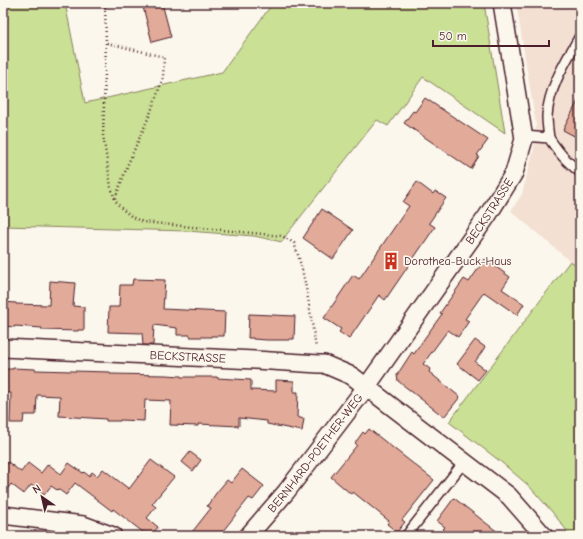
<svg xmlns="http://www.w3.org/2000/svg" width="583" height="539" font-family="'Comic Neue',sans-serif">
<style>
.built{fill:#f3e0d3}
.green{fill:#c9e095;stroke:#8a8060}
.building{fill:#e1aa99;stroke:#4a1f2b}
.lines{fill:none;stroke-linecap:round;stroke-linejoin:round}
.service-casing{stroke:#4a1f2b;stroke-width:12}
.minor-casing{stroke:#4a1f2b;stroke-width:20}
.path{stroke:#4a1f2b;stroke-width:2.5;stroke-dasharray:1 3;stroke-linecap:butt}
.service{stroke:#fbf7ec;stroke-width:9}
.minor{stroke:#fbf7ec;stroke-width:17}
.labels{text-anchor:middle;stroke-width:3.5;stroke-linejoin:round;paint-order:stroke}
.street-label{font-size:12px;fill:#4a1f2b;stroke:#fbf7ec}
.poi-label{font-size:12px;fill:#4a1f2b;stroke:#fbf7ec;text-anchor:start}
</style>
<rect width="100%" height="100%" fill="#fbf7ec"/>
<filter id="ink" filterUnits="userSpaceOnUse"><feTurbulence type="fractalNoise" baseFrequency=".025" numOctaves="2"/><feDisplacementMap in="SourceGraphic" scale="8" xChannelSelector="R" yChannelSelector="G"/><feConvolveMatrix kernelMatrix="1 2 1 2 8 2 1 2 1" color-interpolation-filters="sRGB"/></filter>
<g filter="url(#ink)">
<path class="built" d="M516,3H580V267L570,261L511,211L522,194L534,148L536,125Z"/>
<g class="green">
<path d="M3,3H65L85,103L222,72L273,3H484L505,133L423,77L388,126L377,120L287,234L282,242L254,236L187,231L3,226Z"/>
<path d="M570,261L580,267V536H571L553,513L529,486L501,462L449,422Z"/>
</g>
<g class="building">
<path d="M142,3H162L171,37L152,42Z"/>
<path d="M580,97V139L563,130Z"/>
<path d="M425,98L488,140L477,155L479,156L471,169L404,123L413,111L415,112Z"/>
<path d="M417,182L433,194L435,191L446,198L429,223L435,227L385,300L379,295L349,339L339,332L341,329L324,318L353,275L359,279L409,206L403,202Z"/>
<path d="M322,209L353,230L333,259L303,238Z"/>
<path d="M485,259L510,277L502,289L524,304L517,315L484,292L465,319L469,321L458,337L448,330L423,364L430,369L429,372L460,397L444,417L398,381L397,375L412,352L414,354L424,339L442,314L440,313L464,279L469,282Z"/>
<path d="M133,279L165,280L163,309L225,312L224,336H211V337H190V335H177V328L154,325L153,345H143L142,333L108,332L109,307H119L120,285H132Z"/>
<path d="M50,281L75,283L73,306L84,307V330H78V331L42,330V328L15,326V327L3,326V302L16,303V304L49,305Z"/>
<path d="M249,314L295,316L294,339H289V340H267L253,339V338H248Z"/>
<path d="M475,340L485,347L475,362L486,370L478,380L457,364Z"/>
<path d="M13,368L35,369V370L110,372V374L166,375L181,376V377H217V378L251,380V390L276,391V380L294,381V392H298L297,417L304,419L302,431L267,424V421L239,418V426L198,424V426L170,425L171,401L145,400L144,421L120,420V421H106V419L59,416L60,396L37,395L36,415H24L23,423H10L11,393H3V369H13Z"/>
<path d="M369,429L434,480L402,520L405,522L397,532L387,524L389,521L353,492L351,494L331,477L357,445L355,443L363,432L365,434Z"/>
<path d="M190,452L201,460L193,471L182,462Z"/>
<path d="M151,460L174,477L152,504L156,507L147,518L158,527L151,536H148L113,509L112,511L75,483L66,495L58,489L57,490L51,486L44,495L31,485L24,494L11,484L3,495V469L8,462L21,472L28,463L41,473L48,464L61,474L69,463L83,473L84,472L89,476L92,472L97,476L103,469L129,489Z"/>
<path d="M242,469L264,486L253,500L249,498L219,536H189L211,508L207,506L217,492L227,480L231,483Z"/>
<path d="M454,498L486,523L503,536H452L443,529L445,527L437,521Z"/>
</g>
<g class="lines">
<g class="service-casing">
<g id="service">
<path d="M524,136L549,138C559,153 566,161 580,172"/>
<path d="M549,138C548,130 547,123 547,116C549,87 566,61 580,36"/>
<path d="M406,536L464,462"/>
</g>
</g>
<g class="minor-casing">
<g id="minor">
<path id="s1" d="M3,348L255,360L319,364H324L352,376L509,496L544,536"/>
<path d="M3,515L83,525L113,536"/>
<path id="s2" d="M248,536L286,492L367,386L488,215L514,173L524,139L502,3"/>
</g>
</g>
<g class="path">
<path d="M105,3L106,43L103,135L111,187L115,200L120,207L132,217L143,222L282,236L294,243C306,276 310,312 316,348"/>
<path d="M107,43L164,57L163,78L150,114L128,164L115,199"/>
</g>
<use href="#service" class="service"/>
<use href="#minor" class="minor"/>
</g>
</g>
<defs>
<g id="building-bare" transform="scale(1.38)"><path d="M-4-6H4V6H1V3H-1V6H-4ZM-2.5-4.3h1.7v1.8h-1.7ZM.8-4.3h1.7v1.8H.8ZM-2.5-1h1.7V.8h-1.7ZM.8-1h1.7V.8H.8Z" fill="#c8321e" stroke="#fbf7ec" stroke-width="2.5" paint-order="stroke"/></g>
</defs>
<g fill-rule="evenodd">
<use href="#building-bare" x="391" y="261"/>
</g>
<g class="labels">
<g class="street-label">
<text dy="4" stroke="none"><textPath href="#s2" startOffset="405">BECKSTRASSE</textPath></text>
<text dy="4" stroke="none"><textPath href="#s1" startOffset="185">BECKSTRASSE</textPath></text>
<text dy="4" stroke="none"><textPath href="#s2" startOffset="107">BERNHARD-POETHER-WEG</textPath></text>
</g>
<g class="poi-label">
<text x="404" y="265">Dorothea-Buck-Haus</text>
</g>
</g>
<rect width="583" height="539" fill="none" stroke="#fbf7ec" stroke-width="16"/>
<rect x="8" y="8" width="567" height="523" fill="none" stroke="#4a1f2b" stroke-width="1.5" filter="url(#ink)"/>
<g transform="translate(42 497) rotate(326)" stroke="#fbf7ec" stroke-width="3" paint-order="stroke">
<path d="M0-3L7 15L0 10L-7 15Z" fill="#4a1f2b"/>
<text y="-6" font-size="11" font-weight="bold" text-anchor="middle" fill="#4a1f2b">N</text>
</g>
<path d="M433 40v6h116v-6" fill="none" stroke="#4a1f2b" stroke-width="2"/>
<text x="439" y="40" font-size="12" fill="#4a1f2b" stroke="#fbf7ec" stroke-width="3" paint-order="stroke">50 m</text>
</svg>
